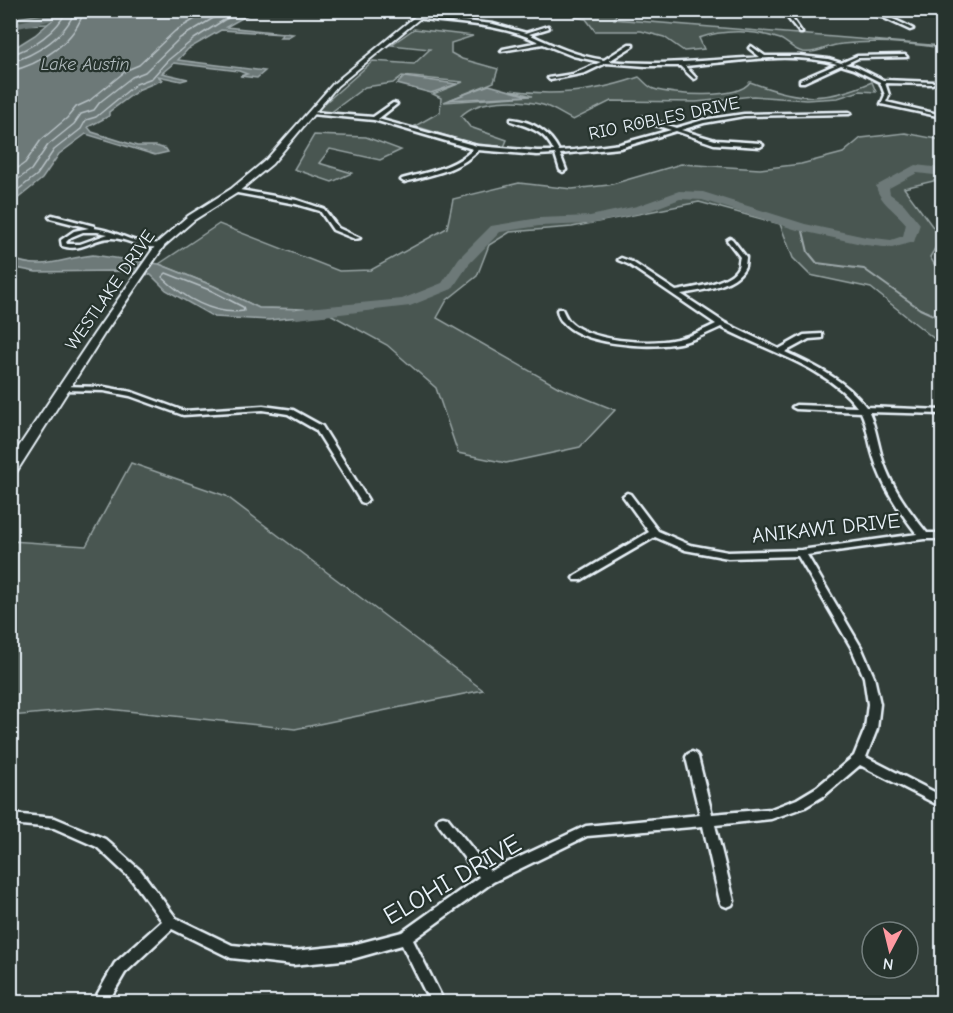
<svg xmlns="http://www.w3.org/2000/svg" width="953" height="1013" font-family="'Comic Neue',sans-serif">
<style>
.green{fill:#495651;stroke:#98a4a4;stroke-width:1.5}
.water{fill:#6d7978;stroke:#9ea9ab;stroke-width:1.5}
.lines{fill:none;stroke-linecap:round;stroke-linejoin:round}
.shore{stroke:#b7c1c5;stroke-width:1.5}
.stream{stroke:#9ea9ab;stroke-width:2}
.river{fill:#6d7978;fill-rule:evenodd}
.street-casing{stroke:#e8f1f8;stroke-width:5}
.secondary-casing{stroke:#e8f1f8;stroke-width:4}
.street{fill:#26332d;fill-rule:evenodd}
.secondary{fill:#26332d;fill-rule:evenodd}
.labels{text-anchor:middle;stroke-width:4.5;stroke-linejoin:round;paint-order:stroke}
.far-water-label{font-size:18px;font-style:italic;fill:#b1bbbe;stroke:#26332d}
.far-street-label{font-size:18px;fill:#e8f1f8;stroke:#26332d}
.street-label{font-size:21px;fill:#e8f1f8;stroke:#26332d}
.near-street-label{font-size:26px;fill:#e8f1f8;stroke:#26332d}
</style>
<rect width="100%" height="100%" fill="#323e39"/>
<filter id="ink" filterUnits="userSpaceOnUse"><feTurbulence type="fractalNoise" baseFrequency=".0167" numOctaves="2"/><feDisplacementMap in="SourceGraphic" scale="12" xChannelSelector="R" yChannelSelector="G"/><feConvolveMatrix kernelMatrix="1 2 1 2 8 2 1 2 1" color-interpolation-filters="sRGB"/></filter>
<g filter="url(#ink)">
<g class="green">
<path d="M52,11H64L49,24L11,25V19L43,14Z"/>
<path d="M574,11H618L614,19L942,46V48C910,43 875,40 842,44C827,45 819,54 803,52C794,51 788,42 780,39C754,30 725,29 699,38L704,49L684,51L664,37L641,31H595L586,19L574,17Z"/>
<path d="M414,29L473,36L451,43V53L462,59L498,69L494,82L444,102L532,96L510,90C555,97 596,92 639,77C644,81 648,87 654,89C673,95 738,100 750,82C798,100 824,103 872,82L876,92L860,91L838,98L806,100L753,96L696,102L611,101L573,120C563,115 553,108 543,105C520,99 478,98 461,116L470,127L507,140L504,147L469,143L415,126L440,112L441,98L433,94L463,82L402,76L393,83L365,87L330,113L317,110L373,61L414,64L430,49L391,45Z"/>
<path d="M905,133L942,140V179L904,188L941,238L930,257L942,277V345L871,288L810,275L793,258L780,224L699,202L572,227L510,232L489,245L477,276L447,300L437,318L558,387L615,410L580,447L506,463L458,453L436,388L387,345L330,314L308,309L259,308L214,286L159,264L219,224L339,271L371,270L447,228L453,199L519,183L572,189L609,185L681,164L760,169L801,164L843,153L861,138Z"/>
<path d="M314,135L366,137L401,150L380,160L330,149L319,163L352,173L332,182L294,169Z"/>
<path d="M131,463L226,496L483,690L295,729L99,708L11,716V541L86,546Z"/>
</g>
<g class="water">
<path d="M64,10L255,11L226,27L293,34L288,37H280L283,34L221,30L188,49L178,60L265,71L257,78L240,76L247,74L239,71L174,63L162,73L188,79L181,81L158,76L162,80L140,89L109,112V116L88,127L92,132L137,146H156L166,149L168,152L155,155L86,134L59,154L42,179L11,204V50L35,35Z"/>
<path d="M404,77L457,84L431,93L397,84Z"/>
<path d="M489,85L528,96L449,100Z"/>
<path d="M93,255L159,264L214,286L259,308L308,309L330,314L269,320L214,317L166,290L151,275L115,271L36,272L11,267L10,258C44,272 61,258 93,255Z"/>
</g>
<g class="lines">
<g class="shore">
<path d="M10,55C31,49 58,31 67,10"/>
<path d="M10,62C35,56 67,35 75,10"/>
<path d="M10,71C40,65 76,41 84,10"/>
<path d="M10,174L25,163L41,140L67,118L76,107L89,101L127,70L139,65L175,31L210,10"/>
<path d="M10,185L31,170L48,145L74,124L81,114L94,110L100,102L132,77L145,72L180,38L227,10"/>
<path d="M10,196L37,175L54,150L81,129L86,120L96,117L136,84L152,78L167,61L194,39L224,20L245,10"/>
<path d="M166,273L212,291L243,307L244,311C214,316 183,297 162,277Z"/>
</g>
<path class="stream" d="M802,227L808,252L817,263L864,269L920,309L942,319"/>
<g class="river">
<path d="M65,11H84L88,14L84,17H65L10,30V24Z"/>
<path d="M915,165L942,168V176L917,173L889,188L890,194L904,204L920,224L914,242L892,248L866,245L797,230L702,200L680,199L646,212L590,224L539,226L500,232L469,264L452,289L410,306L297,319L289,314L297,309L402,299L442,283L459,258L491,226L539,218L590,216L637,206L679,191L703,192L805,224L866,237L891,240L903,236L906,224C896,211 879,202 876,186Z"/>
</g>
<g class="street-casing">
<g id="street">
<path d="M711,10H716L720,15L717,16Z"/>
<path d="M785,10H789L791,17L802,33H800L787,17Z"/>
<path d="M850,10C873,10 894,18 913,29L910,30L882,17Z"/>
<path d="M417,16L493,24L526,33L548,26L549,28L529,34C554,46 577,56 604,60L629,44H633V46L609,61C660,66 709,60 760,57L749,48L751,46L765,56H800L828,59L841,63L857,56L905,55L907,57L858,58L845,64L857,67L883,80L934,82V83L932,84L885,83L889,95L886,102L942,115V117L881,104L885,95L880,82L854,69L841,65L804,82H800V80L837,64C788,51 734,62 685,66L696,78L694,79L680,66H646L606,63L585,73L550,80L548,78L573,74L601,62L573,56L543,44L501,51L503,49L539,42C500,23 458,24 416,18Z"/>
<path d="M393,103L397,104L378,119L477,146L537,151H554C545,131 531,128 511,121V119C532,121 550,132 559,151L574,150L620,144L671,130L640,120L639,119L642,117L676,128L703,120L744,114L849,112L851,113L849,114L744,116L704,123L681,130L715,140L760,143L763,145L760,147L714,144L676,131L620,148L560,154L566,170L563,172L560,170L555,154L537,155L478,150C459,171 430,175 404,182L401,180L402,179C427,172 455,168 473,149L374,120L311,114L309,113L311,112L373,117Z"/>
<path d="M234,189L297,200L324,209L338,228L360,238L355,239L333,230L320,211L296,204L232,192L231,191Z"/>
<path d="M52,215L94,226V228C111,230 124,238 140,242C148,244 156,242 163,245C146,253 129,238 112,238C93,237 83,253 62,246L61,240L74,231L89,228L50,218L49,217ZM83,232H97L108,234L80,244H67L66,242L71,237Z"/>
<path d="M730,238L732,239L746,257C746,259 745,265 745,266C737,286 699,291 681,294L725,323L779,349L804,335L822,334V338L809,339L785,352C816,366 845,380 866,407L942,410V414L869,412C876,428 878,445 883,461C892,488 909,511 927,533H942V539H924L807,555L861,647L874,677L880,704L877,729L866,757L942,796V807L860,765L825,795L805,807L771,819L715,825L734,901L732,905L727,907L722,905L720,901L703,826L587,836L493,882L413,940L444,1002H430L402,945L352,959L293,965L231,958L172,929L125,973L108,1002H93L115,963L162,921L131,879L97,847L54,828L10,824V814L55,818L105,839L141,871L176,918L232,945L293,951L352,945L402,932L479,877L439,825L437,821L439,817L443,816L447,817L490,871L586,826L700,815L686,757L688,754L692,752L696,754L698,757L712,814L771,809L797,799L817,787L854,756L865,729L868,704L864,677L851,647L798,556L728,558L685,550L655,537L581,580H575L573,578L575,576L649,532L623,496L627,493L630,494L658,531L690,545L728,552L801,550L917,534C900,512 883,488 875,461C869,445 868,427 861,412L796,409L792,407L796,405L857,407C828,367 764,350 721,327C706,334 690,342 673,344C646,348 582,345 563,322C559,319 558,314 557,310L558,309H562C564,313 566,318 569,321C590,342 649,345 677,339C691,336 704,330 716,324L628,264L618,260L621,258L632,262L676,291C692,288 731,283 738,267C739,265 739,259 740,257L727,240Z"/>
<path d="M61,386L104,387L132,392L184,411L263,406L293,410L322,426L368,500L364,503L361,502L316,430L288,414L263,410L183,415L130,396L104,391L64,390L60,388Z"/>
</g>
</g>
<g class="secondary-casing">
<path id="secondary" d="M423,10H430L337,86L272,164L237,193L194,220L164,246L104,334L15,474L10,475V460L94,334L158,242L188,216L231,189L266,160L333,84Z"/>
</g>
<use href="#street" class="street"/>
<use href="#secondary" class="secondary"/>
</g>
</g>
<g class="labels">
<g class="far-water-label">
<text x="85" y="70">Lake Austin</text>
</g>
<g class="far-street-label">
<text transform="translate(664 118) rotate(-12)" y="6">RIO ROBLES DRIVE</text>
<text transform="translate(110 290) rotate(-55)" y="6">WESTLAKE DRIVE</text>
</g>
<g class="street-label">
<text transform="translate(826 528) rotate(-6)" y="7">ANIKAWI DRIVE</text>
</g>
<g class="near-street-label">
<text transform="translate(452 879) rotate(-30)" y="9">ELOHI DRIVE</text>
</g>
</g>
<rect width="953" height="1013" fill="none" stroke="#26332d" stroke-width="36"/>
<rect x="18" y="18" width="917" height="977" fill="none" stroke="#e8f1f8" stroke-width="2" filter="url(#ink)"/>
<g transform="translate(890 950) rotate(187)"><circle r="28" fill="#26332d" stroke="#747f7e" stroke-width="1.5"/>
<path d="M0-4.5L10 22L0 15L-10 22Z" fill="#ff9aa2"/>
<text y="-9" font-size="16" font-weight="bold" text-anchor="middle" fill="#e8f1f8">N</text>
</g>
</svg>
